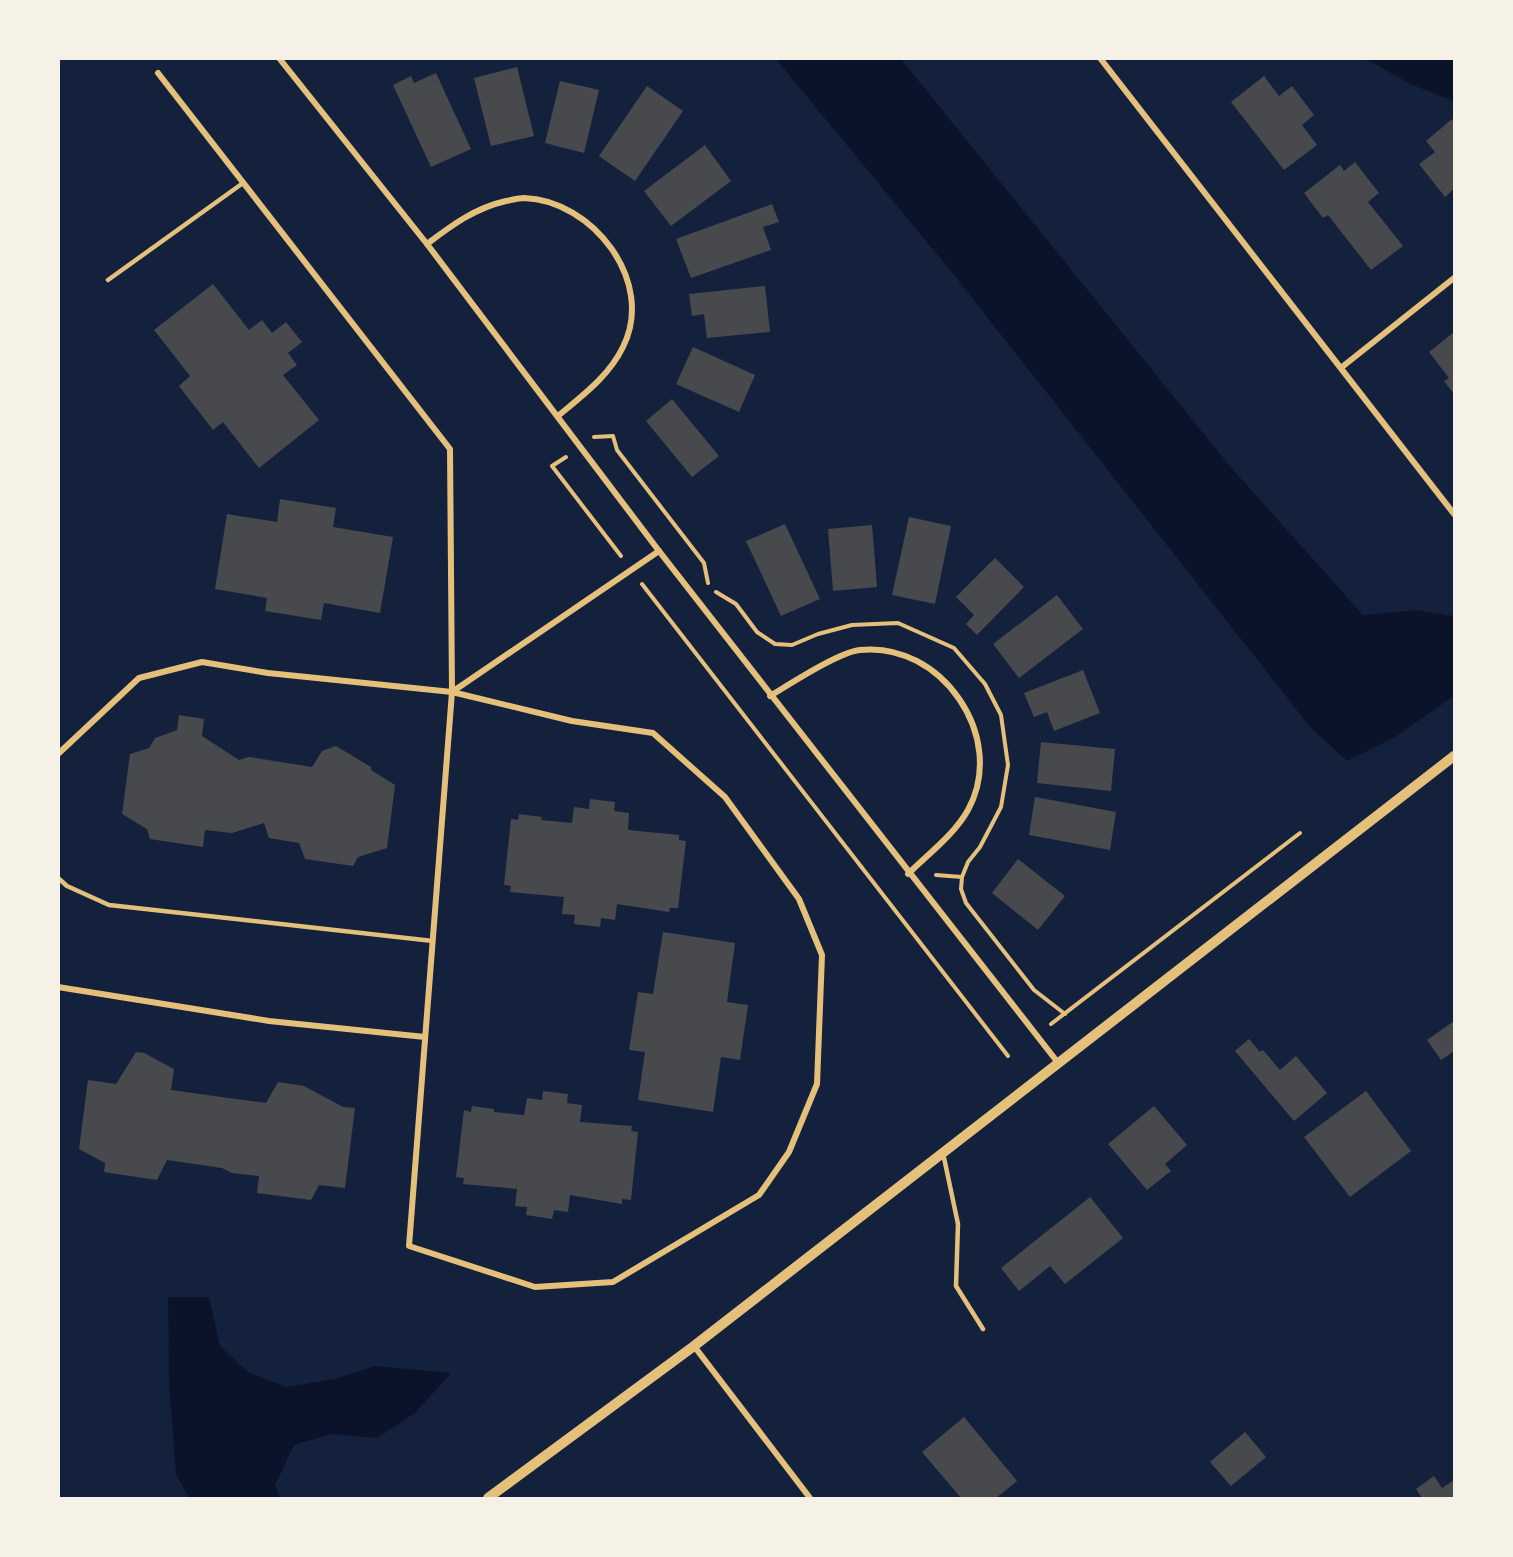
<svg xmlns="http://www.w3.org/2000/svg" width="1513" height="1557" font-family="'Sofia Sans Condensed',sans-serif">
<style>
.water{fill:#0b132b}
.building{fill:#48494c}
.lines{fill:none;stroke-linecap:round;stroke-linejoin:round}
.path{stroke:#e5c07b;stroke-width:4}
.service{stroke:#e5c07b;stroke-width:4.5}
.minor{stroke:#e5c07b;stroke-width:6}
.tertiary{stroke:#e5c07b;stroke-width:10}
</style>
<rect width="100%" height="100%" fill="#14213d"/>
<g class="water">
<path d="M776,59H901L1229,465L1363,615L1417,610L1454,616V696L1395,737L1347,761L1311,728L954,275Z"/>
<path d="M1366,59H1454V101L1412,85Z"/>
<path d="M168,1297H209L220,1346L248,1372L286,1387L335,1379L375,1366L451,1373L415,1413L377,1438L332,1434L294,1445L275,1485L280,1498H189L176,1474L169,1384Z"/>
</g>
<g class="building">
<path d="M517,67L534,136L491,146L474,78Z"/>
<path d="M436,73L471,149L431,167L393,85L411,76L414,83Z"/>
<path d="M1264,76L1279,96L1292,86L1314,115L1302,125L1317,145L1284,170L1231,102Z"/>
<path d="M560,81L599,90L584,153L545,143Z"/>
<path d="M647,86L683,111L635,181L599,156Z"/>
<path d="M1452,119L1454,123V189L1445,197L1419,164L1435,152L1426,141Z"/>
<path d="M705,145L731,181L671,226L644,191Z"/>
<path d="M1355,162L1379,193L1368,202L1403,246L1371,270L1328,215L1323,218L1304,193L1340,165L1344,171Z"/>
<path d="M772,204L779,222L763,227L771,250L691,278L676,239Z"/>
<path d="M213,284L249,330L262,320L272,333L286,322L302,342L288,353L297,365L283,375L319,420L259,468L223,422L213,430L179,386L190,376L154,330Z"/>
<path d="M765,286L770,332L707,338L704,314L692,316L689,294Z"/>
<path d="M1454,332V394L1444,381L1449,378L1429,352Z"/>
<path d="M693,347L755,375L739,412L676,384Z"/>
<path d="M672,399L719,456L692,477L646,421Z"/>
<path d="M280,499L336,508L333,527L393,537L380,613L324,603L321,620L265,611L267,598L215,589L227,514L277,522Z"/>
<path d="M909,517L951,526L935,604L892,595Z"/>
<path d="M785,524L820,599L781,616L746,541Z"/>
<path d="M872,525L877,587L833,591L828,529Z"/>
<path d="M995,558L1024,587L977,635L966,624L974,615L956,597Z"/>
<path d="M1057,595L1083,629L1019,678L993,644Z"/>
<path d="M1083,670L1100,713L1054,731L1047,712L1034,717L1024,693Z"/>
<path d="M179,715L204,719L202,736L239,760L249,757L312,767L322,751L336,746L371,767V770L395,785L387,848L358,857L353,866L305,859L299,843L269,838L264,823L232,833L205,830L203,847L150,839L147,829L122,814L130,754L149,748L155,738L177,730Z"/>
<path d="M1041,742L1115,749L1111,791L1037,783Z"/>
<path d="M1035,797L1116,812L1110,850L1029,835Z"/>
<path d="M590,799L615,802L614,811L629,813L628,830L679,835V840L686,841L678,908H670L669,912L617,904L615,920L601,918L600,927L574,924L575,915L562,914L564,897L510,892L511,886L504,885L511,819L518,820L519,814L542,817L541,820L572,823L574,807L589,809Z"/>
<path d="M1018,859L1065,896L1038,930L992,893Z"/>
<path d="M663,932L735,943L727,1002L748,1005L740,1060L721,1057L713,1112L638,1100L645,1052L629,1050L638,992L653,994Z"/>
<path d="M1454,1021V1054L1453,1052L1441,1060L1427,1040Z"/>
<path d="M1249,1039L1260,1052L1263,1050L1280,1070L1296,1056L1327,1093L1294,1121L1235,1051Z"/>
<path d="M136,1052L144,1053L174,1069L171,1090L266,1103L278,1082L304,1086L343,1107L355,1108L345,1188L319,1185L311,1200L257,1193L259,1176L232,1173L222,1168L167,1160L157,1180L104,1172L105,1163L79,1149L88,1080L116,1084Z"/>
<path d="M543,1091L568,1094L567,1103L582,1105L580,1122L632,1126L631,1131L638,1132L631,1200L622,1199V1204L570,1195L568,1212L554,1210L552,1219L526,1215L527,1207L515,1206L517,1189L463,1184L464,1178L456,1177L464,1110L471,1112L472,1106L494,1109V1112L524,1115L527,1098L542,1100Z"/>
<path d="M1366,1091L1411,1151L1350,1197L1304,1137Z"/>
<path d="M1154,1106L1187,1145L1165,1164L1171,1171L1147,1190L1108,1144Z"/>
<path d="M1090,1197L1123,1238L1065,1284L1050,1266L1019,1291L1001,1268Z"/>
<path d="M964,1417L1017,1481L996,1498H961L922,1452Z"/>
<path d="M1245,1432L1266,1457L1231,1486L1210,1462Z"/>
<path d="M1434,1476L1442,1488L1454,1480V1498H1422L1416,1489Z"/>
</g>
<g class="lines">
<g class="path">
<path d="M594,437L613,436L617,450L704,563L708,583"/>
<path d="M566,457L552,466L621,556"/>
<path d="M642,584L1008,1056"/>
<path d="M716,592L736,604L757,632L775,644L792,645L818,634L852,625L898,623L954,648L985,684L1001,715L1008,765L1001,807L980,847L968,862L962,877L961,889L966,903L1034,990L1065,1014"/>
<path d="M936,875L962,877"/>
<path d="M1051,1024L1300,833"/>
</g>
<g class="service">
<path d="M108,280L243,183"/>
<path d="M58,878L67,886L109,905L433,941"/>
<path d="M943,1153L958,1224L956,1286L983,1329"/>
</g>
<g class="minor">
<path d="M279,58L427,244L659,551L1059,1064"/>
<path d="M1100,58L1454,514"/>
<path d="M158,73L450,449L452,692L409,1246L535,1287L613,1282L759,1195L789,1152L817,1084L822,955L799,899L725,797L653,733L572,721L452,692"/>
<path d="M427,244C452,225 475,208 506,201C512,200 518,198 524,198C592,200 656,281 623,347C609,376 583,395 558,416"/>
<path d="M1342,367L1454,278"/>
<path d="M770,696C790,684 839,652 860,650C941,641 1008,737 968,810C954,835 928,854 908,874"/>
<path d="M58,754L139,678L202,662L268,673L452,692L659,551"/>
<path d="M58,987L269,1021L425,1037"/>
<path d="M694,1346L810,1498"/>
</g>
<path class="tertiary" d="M488,1498L694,1346L1454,756"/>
</g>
<rect width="1513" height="1557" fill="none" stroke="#f6f1e7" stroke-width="120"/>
</svg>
